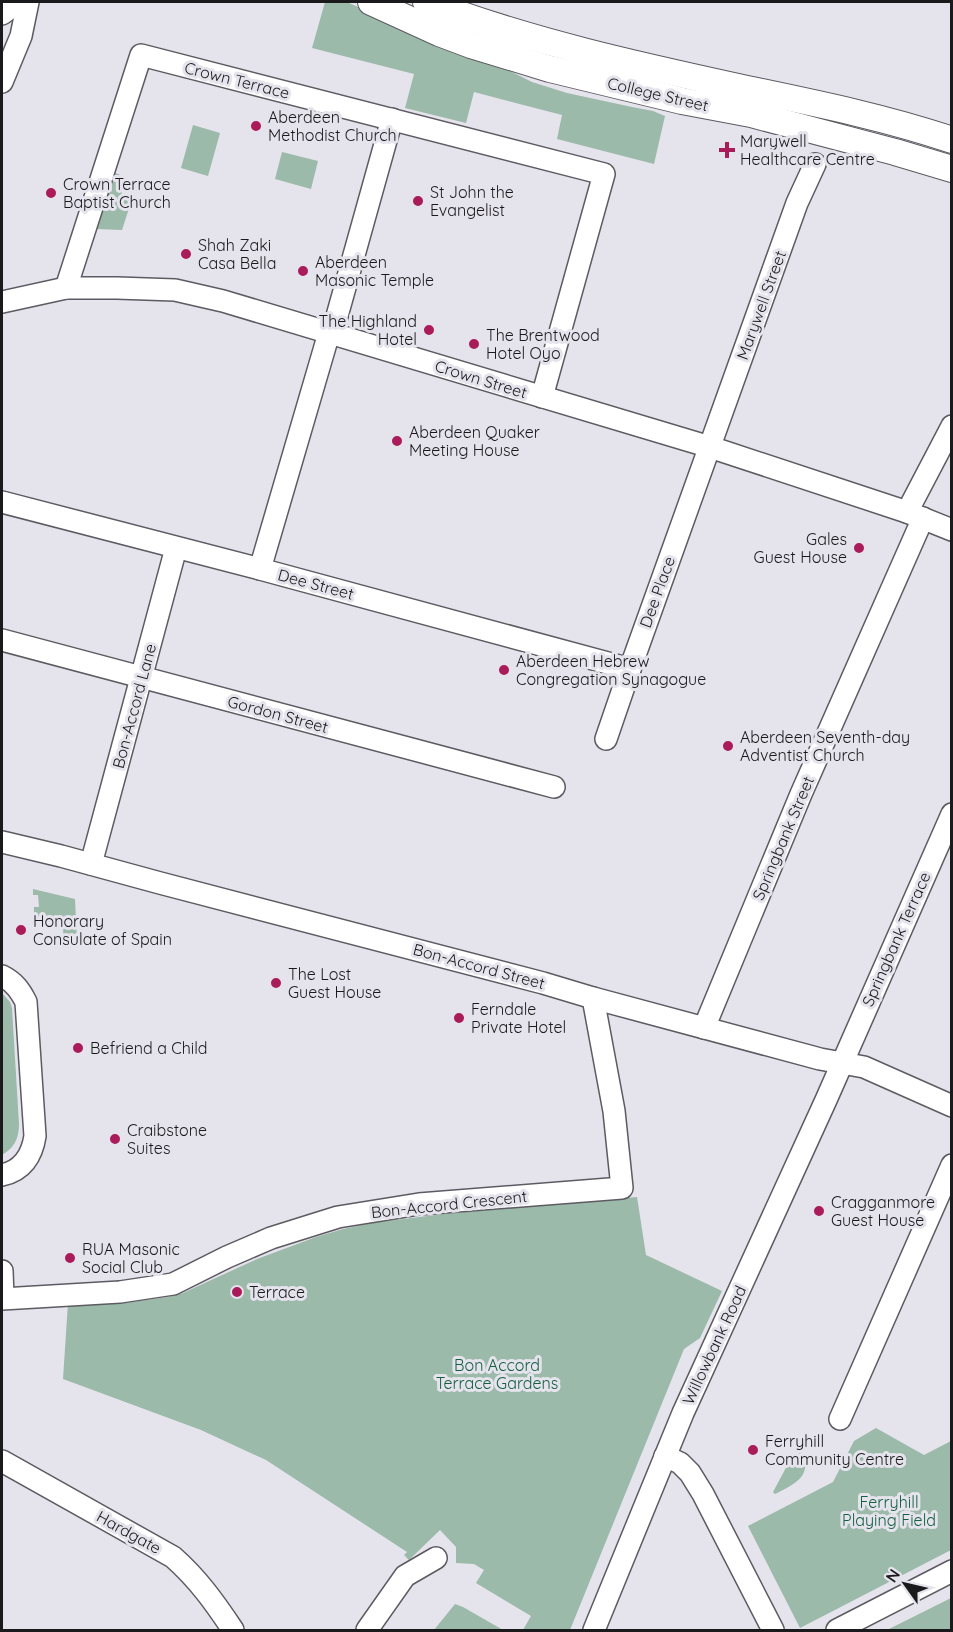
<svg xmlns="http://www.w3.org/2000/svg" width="953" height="1632" font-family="Quicksand,sans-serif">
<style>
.green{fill:#9bbaa9}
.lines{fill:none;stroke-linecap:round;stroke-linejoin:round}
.minor-casing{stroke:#5d5a62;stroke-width:24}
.major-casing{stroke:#5d5a62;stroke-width:28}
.minor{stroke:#fff;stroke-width:21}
.major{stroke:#fff;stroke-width:26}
.poi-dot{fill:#aa1b59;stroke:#e5e3ec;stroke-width:2}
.labels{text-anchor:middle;stroke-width:6;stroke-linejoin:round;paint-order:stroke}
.street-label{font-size:16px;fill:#1a191c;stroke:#e5e3ec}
.poi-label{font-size:16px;fill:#1a191c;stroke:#e5e3ec;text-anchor:start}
.park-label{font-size:16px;fill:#135f40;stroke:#e5e3ec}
</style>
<rect width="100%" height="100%" fill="#e5e3ec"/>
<g class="green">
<path d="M325,2H347L432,41L504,68L532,82L567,93L632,107L653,111L665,116L654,164L557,139L562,115L474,92L466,123L405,108L414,74L312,48Z"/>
<path d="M193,125L220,133L208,176L181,168Z"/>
<path d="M282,152L318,161L311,189L275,179Z"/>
<path d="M115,173L126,177L121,195L132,199L122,230L97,229Z"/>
<path d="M33,889L75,899L77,942L64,943L62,916L34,917V907H39L38,895H33Z"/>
<path d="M2,993L10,1002L12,1008L19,1124C19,1139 14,1148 2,1155Z"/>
<path d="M637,1197L646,1255L722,1291L700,1338L684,1349L570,1630H523L531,1616L476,1583L484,1570L474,1564L456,1563V1547L440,1530L409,1560L404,1555L407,1552L266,1460L201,1430L63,1379L68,1303H125L168,1297L183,1293L257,1259L316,1237L343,1229L372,1223L443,1214Z"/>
<path d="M876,1428L924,1455L951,1441V1550L800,1628L748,1526L833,1482L854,1441Z"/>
<path d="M801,1450C814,1476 795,1484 775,1494L773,1492L789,1462L793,1464Z"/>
<path d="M951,1598V1630H887Z"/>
<path d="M455,1604L463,1607L503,1630H434Z"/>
</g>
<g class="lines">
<g class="minor-casing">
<g id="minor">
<path d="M2,14L18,2"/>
<path d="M2,82L21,36L28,2"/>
<path d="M66,288L141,55L604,174L542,397"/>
<path d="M2,302L66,288H117L175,290L223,301L710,447L907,512L952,530"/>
<path d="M332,334L392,119"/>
<path d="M2,502L260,569L630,669"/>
<path d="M907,512L952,426"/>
<path d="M260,569L329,333"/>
<path d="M2,640L554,787"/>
<path d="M606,739L630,669L797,203L815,164"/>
<path d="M2,842L61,856L160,883L543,983L593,998L820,1059L864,1067L952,1106"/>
<path d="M91,864L176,548"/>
<path d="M2,976C14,982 20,990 26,1002L35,1136C32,1156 22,1171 2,1175"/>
<path d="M704,1028L801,794L923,518"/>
<path d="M2,1271L3,1298"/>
<path d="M2,1299L120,1292L173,1284L227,1257L271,1238L338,1217L419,1204L622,1188L614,1111L593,998"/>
<path d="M840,1419L952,1165"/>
<path d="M665,1456L680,1463L690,1473L703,1494L773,1630"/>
<path d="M2,1461L173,1557C198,1579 215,1603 233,1630"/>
<path d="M367,1630L405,1576L436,1558"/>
<path d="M594,1630L683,1413L826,1100L952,814"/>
<path d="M837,1630L952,1571"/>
</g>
</g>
<g class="major-casing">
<g id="major">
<path d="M371,2L439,33L471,45L550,69L682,101L751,114L895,152L952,169"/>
<path d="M426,2C531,42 642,66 752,90C819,104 887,118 952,140"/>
</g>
</g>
<use href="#minor" class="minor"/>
<use href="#major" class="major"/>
</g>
<g class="poi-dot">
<circle cx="256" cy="126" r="6"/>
<path d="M724 141h6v6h6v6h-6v6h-6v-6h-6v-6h6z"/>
<circle cx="51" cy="193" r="6"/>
<circle cx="418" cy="201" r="6"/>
<circle cx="186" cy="254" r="6"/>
<circle cx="303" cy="271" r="6"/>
<circle cx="429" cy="330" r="6"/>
<circle cx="474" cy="344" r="6"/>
<circle cx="397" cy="441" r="6"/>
<circle cx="859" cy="548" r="6"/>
<circle cx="504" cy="670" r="6"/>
<circle cx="728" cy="746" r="6"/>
<circle cx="21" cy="930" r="6"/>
<circle cx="276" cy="983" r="6"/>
<circle cx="459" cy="1018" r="6"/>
<circle cx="78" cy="1048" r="6"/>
<circle cx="115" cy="1139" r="6"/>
<circle cx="819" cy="1211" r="6"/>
<circle cx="70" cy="1258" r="6"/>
<circle cx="237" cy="1292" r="6"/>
<circle cx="753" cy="1450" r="6"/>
</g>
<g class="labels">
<g class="street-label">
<text transform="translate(237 80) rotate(14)" y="6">Crown Terrace</text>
<text transform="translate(658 94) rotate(13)" y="6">College Street</text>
<text transform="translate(761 305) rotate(-70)" y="6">Marywell Street</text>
<text transform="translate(481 379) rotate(17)" y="6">Crown Street</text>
<text transform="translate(316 584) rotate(15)" y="6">Dee Street</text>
<text transform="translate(657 592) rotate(-70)" y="6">Dee Place</text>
<text transform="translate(134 706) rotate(-75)" y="6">Bon-Accord Lane</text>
<text transform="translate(278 714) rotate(15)" y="6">Gordon Street</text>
<text transform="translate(783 838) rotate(-67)" y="6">Springbank Street</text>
<text transform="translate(896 939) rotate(-66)" y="6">Springbank Terrace</text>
<text transform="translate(479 966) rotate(15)" y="6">Bon-Accord Street</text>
<text transform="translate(449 1204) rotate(-6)" y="6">Bon-Accord Crescent</text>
<text transform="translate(714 1345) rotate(-65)" y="6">Willowbank Road</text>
<text transform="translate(129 1532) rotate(29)" y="6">Hardgate</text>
</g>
<g class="poi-label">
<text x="268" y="123">Aberdeen<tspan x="268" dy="18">Methodist Church</tspan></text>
<text x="740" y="147">Marywell<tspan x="740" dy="18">Healthcare Centre</tspan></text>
<text x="63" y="190">Crown Terrace<tspan x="63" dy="18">Baptist Church</tspan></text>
<text x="430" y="198">St John the<tspan x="430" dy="18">Evangelist</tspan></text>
<text x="198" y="251">Shah Zaki<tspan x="198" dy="18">Casa Bella</tspan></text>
<text x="315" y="268">Aberdeen<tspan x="315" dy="18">Masonic Temple</tspan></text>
<text x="417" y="327" text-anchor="end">The Highland<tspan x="417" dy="18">Hotel</tspan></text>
<text x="486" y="341">The Brentwood<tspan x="486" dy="18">Hotel Oyo</tspan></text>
<text x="409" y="438">Aberdeen Quaker<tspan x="409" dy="18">Meeting House</tspan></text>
<text x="847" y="545" text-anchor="end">Gales<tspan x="847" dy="18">Guest House</tspan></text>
<text x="516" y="667">Aberdeen Hebrew<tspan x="516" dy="18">Congregation Synagogue</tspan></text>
<text x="740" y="743">Aberdeen Seventh-day<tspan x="740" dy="18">Adventist Church</tspan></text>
<text x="33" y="927">Honorary<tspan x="33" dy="18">Consulate of Spain</tspan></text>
<text x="288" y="980">The Lost<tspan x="288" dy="18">Guest House</tspan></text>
<text x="471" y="1015">Ferndale<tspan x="471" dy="18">Private Hotel</tspan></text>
<text x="90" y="1054">Befriend a Child</text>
<text x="127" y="1136">Craibstone<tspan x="127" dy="18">Suites</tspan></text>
<text x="831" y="1208">Cragganmore<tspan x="831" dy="18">Guest House</tspan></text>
<text x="82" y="1255">RUA Masonic<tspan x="82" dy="18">Social Club</tspan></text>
<text x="249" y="1298">Terrace</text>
<text x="765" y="1447">Ferryhill<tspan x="765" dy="18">Community Centre</tspan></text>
</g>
<g class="park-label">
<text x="497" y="1371">Bon Accord<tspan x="497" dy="18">Terrace Gardens</tspan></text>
<text x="889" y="1508">Ferryhill<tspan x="889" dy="18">Playing Field</tspan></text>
</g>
</g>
<rect width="953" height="1632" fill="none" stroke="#1a191c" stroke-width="6"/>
<g transform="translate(905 1584) rotate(304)" stroke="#e5e3ec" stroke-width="4.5" paint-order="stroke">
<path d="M0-4.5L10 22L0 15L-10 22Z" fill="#1a191c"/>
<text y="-9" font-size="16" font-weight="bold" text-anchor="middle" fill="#1a191c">N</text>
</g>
</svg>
